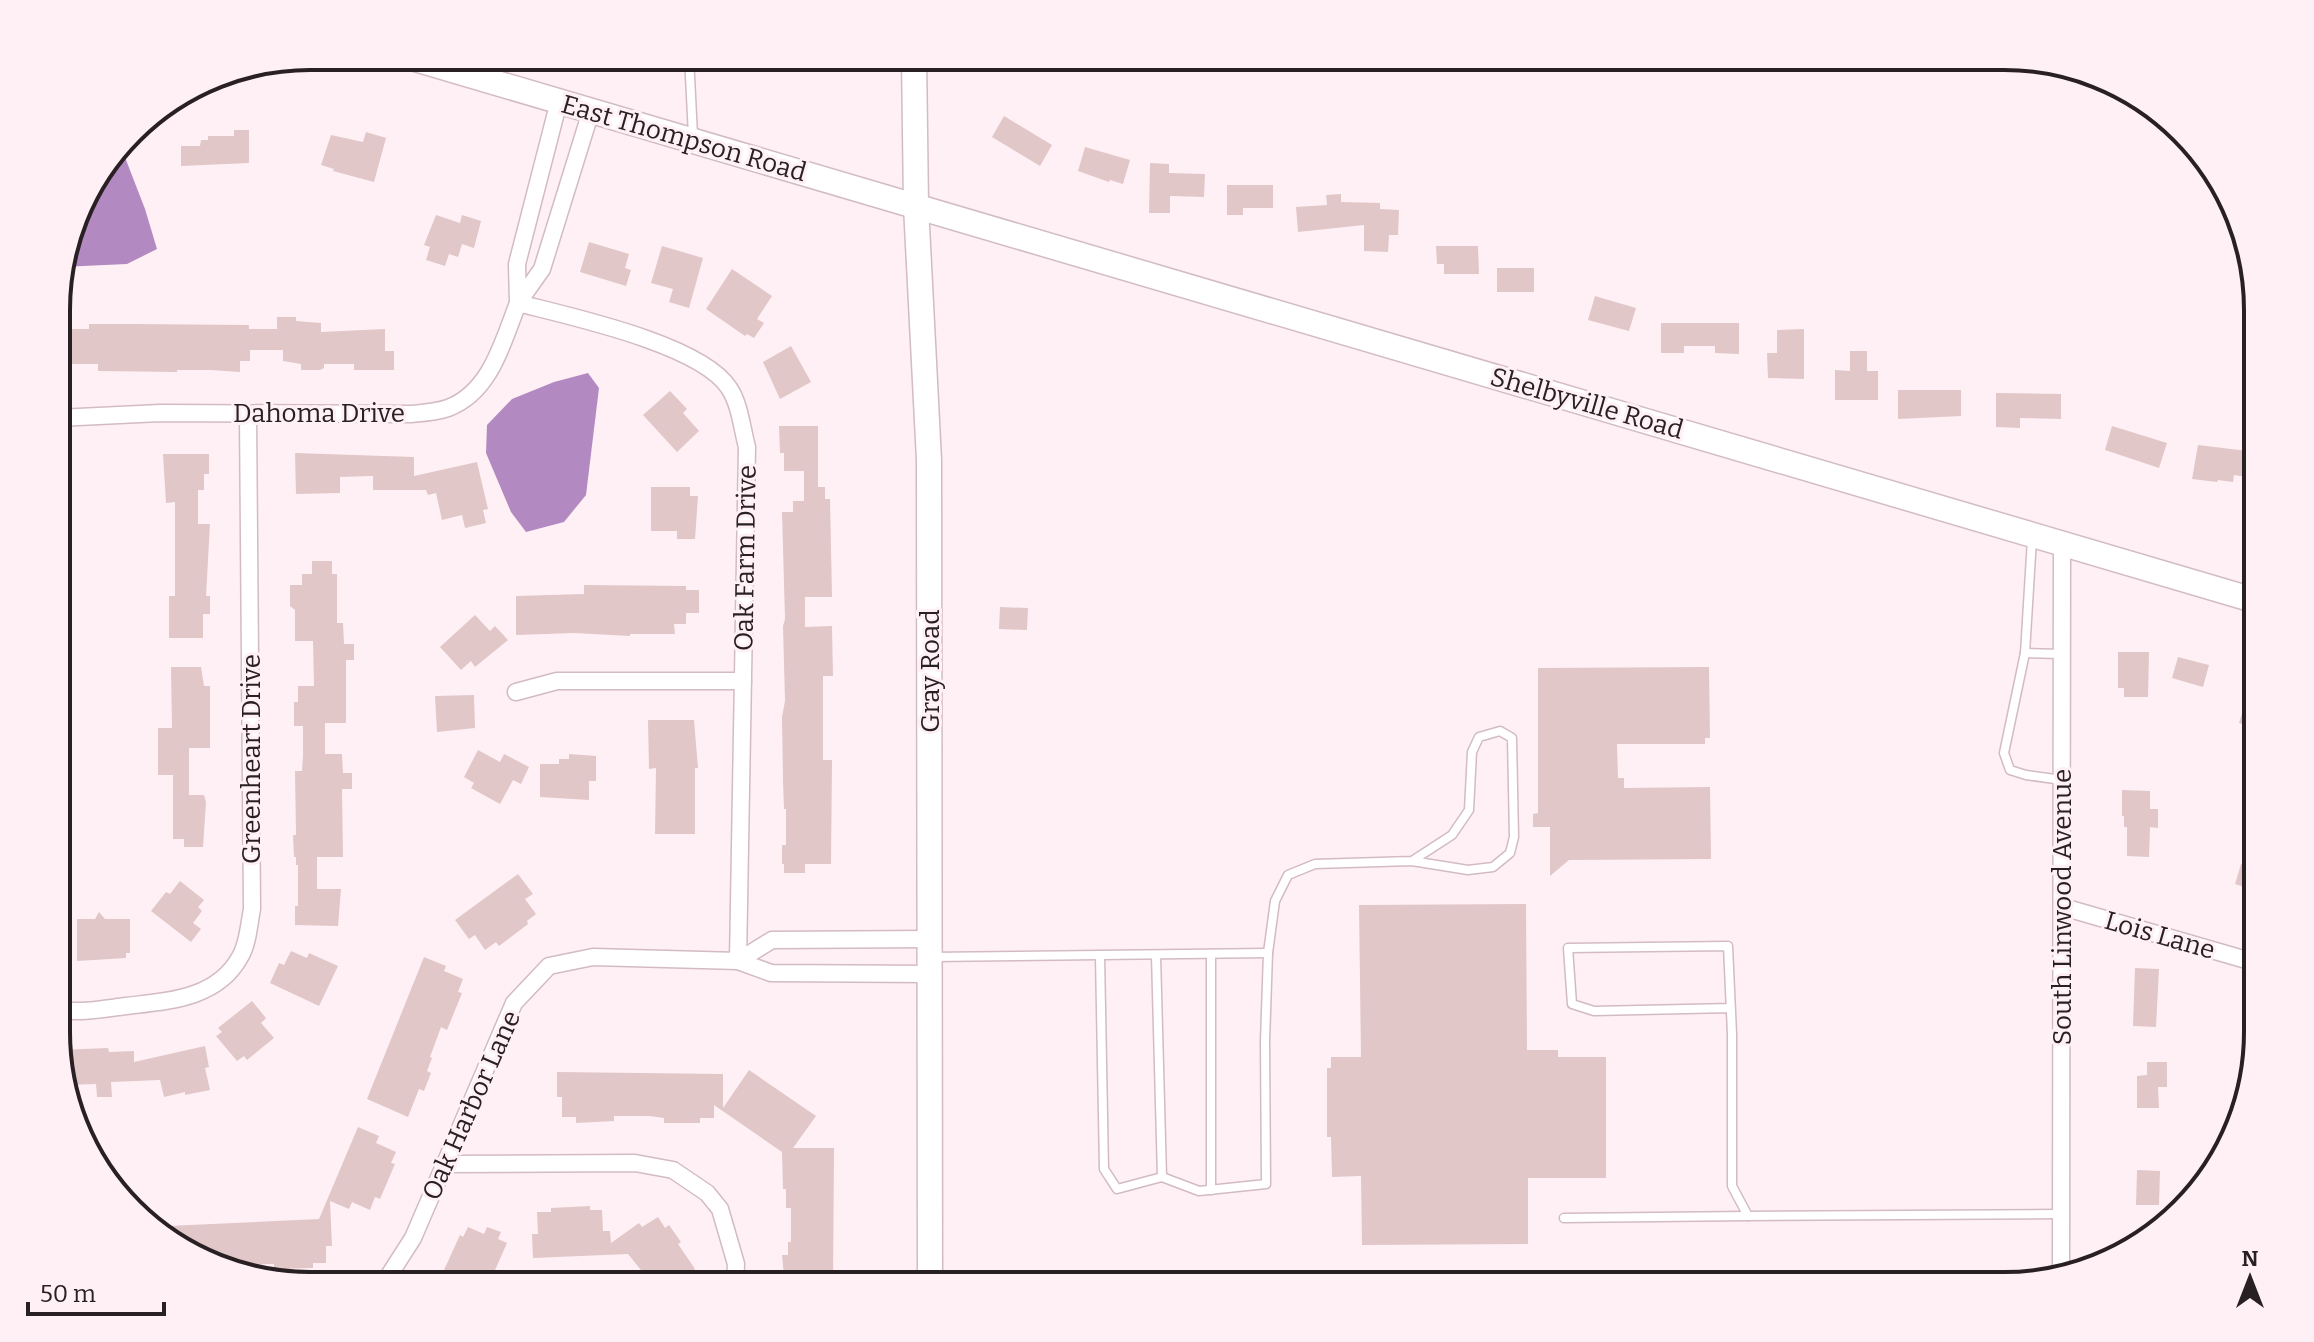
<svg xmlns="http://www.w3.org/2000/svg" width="2314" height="1342" font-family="Bitter,serif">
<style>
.water{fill:#b389c1}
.building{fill:#e1c7c8}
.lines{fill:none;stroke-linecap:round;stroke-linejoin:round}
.lane-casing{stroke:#d3bbc3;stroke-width:11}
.street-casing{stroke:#d3bbc3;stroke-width:19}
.secondary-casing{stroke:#d3bbc3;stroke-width:27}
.lane{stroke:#fff;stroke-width:8}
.street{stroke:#fff;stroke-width:16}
.secondary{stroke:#fff;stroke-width:24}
.labels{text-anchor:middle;stroke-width:6;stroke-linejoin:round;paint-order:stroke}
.street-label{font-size:26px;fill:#292024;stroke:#fff0f5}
.rim{fill:none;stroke:#292024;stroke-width:4}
</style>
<rect width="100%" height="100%" fill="#fff0f5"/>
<g class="water">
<path d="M121,147L145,209L157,249L127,264L61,267L82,197Z"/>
<path d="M588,373L599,388L586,495L564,522L526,532L511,512L486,453L487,425L512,399L554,382Z"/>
</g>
<g class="building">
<path d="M986,56H1019V72L986,71Z"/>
<path d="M1004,116L1052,145L1040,166L992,137Z"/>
<path d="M234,130H249V163L181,166V146H200L201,140H208V136H234Z"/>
<path d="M366,132L386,138L374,182L333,171L334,169L321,165L331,135L363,142Z"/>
<path d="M1085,147L1130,160L1123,184L1110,180L1109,182L1078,171Z"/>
<path d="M1150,163L1169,164V173L1205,174L1204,197L1170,196V213H1149Z"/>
<path d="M1227,185H1273V208H1243V215H1227Z"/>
<path d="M1341,194V202L1380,203V209L1399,210L1398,235H1389L1388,252L1364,251V225L1298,232L1296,207L1327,205L1326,195Z"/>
<path d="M436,215L460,223L462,215L481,221L474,248L462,244L458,257L449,254L445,266L426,260L430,247L424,245Z"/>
<path d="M589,242L629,254L625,268L631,270L626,286L580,272Z"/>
<path d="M662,246L703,258L689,308L669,302L673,289L651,283Z"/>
<path d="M1436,246H1478L1479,274H1444V264H1437Z"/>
<rect x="1497" y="268" width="37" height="24"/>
<path d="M732,269L772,296L757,319L764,323L754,338L747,334L745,336L706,309Z"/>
<path d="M1595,296L1636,308L1629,331L1588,320Z"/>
<path d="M277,317H296V321L321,323V332L385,329V351H394V370H354V364H324V368L320,370H301V364L283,361V350H250V361H240V372L211,370H177V372L98,371V364H58V329H89V324H133L249,325V329H277Z"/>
<path d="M1661,323H1739V354L1715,353V346H1684V353H1661Z"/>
<path d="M1804,329V379L1768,378L1767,353H1777V330Z"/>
<path d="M791,346L811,382L780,399L763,362Z"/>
<path d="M1850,351H1867V371H1878V400H1835V370L1850,371Z"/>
<path d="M1898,390H1961V416L1898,419Z"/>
<path d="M670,391L687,409L683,413L699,431L677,452L643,415Z"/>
<path d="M1996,393L2061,394V419L2020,418V428L1996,427Z"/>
<path d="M779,426H818V487H825V499H830L832,597H805V627L832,626L833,676H823V760H832L831,864H805V873H784V864H782V845H786V809H784L783,781L782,717L785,701L783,626L785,619L782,512H793V501H804V471H784V453H780Z"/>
<path d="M2112,426L2167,443L2159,468L2105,450Z"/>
<path d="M2198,445L2256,452L2252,478L2234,475L2233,482L2218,480L2217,482L2192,479Z"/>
<path d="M295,453L414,457V476L477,462L488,509L483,510L486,523L465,528L462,515L442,520L436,493L428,495L426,490H373V476L340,477V493L296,494Z"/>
<path d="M163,454H209V474H204V490H198V524H210L206,596H210V614H203V638H169V596H175V502L166,503Z"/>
<path d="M651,487H690V496H698L695,539H677V531H651Z"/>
<path d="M312,561H332V574H337V623H343L344,644H354V660H346V723H325V754H342L343,773H352V789H342L343,857H317V889H341L338,926L295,925V906H298V865H296V857H294L293,835H296L295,771H302L303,755V726H294V702H298V686H314L313,641H295V610L290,606V585H302V574H312Z"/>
<path d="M584,585L686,586V590H699V613H686V624H674L675,634H630V636L574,633L516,635V596L584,594Z"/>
<path d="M1000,607L1028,608L1027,630L999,629Z"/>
<path d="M475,615L490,631L495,626L508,640L475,667L471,661L461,670L440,647Z"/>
<path d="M2118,652H2149L2148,697H2124V688H2118Z"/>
<path d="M2178,657L2209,665L2203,687L2172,678Z"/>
<path d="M171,667H201L204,686H210V748H189V795H204L206,802L203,847H184V839H173V775H158V728H172Z"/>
<path d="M1709,667L1710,738H1705V744H1617L1618,778H1624V788L1710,787L1711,859L1569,860L1550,876V827H1533V814L1538,813V668Z"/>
<path d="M2254,676L2257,677V729L2239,723Z"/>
<path d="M474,695L475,728L437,732L435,696Z"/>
<path d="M648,720H694L698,768H695V834H655L656,768L649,769Z"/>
<path d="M478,750L500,762L504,754L529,767L521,784L513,780L500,804L471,788L474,783L464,777Z"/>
<path d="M569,754L596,756V781H589V800L540,797V764H559V759H569Z"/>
<path d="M2122,790L2150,791V809H2158V828L2150,827L2149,857L2127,856V827H2124V816H2122Z"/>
<path d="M2241,864L2257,868V891L2235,884Z"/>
<path d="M518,874L533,894L525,899L536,914L527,921L528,924L499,946L496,942L485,950L475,935L469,939L455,920Z"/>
<path d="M180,881L204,900L198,907L202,911L193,923L201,929L191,942L151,911L166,892L170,894Z"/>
<path d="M1526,904L1527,1050H1558V1057H1606V1178H1528V1244L1362,1245L1361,1176L1332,1177L1331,1137H1327V1068H1331V1057H1361L1359,905Z"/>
<path d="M99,912L105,919H130V953H126V958L77,961V919H95Z"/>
<path d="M291,951L307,958L309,953L338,966L319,1006L270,983L279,963L284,965Z"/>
<path d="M424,957L446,966L444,971L463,979L458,992L462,993L447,1030L441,1027L430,1057L432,1058L427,1071L431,1073L424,1091L419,1089L408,1117L367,1099Z"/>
<path d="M2135,968L2159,969L2156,1027L2133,1026Z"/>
<path d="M252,1001L266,1018L261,1023L274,1038L247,1060L244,1056L237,1061L216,1036L222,1032L218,1028Z"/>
<path d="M205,1046L209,1067L205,1068L210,1090L185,1095V1092L164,1097L160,1080L111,1082L112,1097H97L96,1084L66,1085L58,1064V1050L108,1048L109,1052L134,1051V1062Z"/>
<path d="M2147,1062H2167V1087H2158L2159,1108H2137V1076L2147,1075Z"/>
<path d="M749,1070L816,1116L793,1148H834L833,1286H785L782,1255H788V1242H791V1208H786V1189H783L782,1152L714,1105V1118H700V1123H664V1118L650,1116H614V1121L576,1123V1117H562V1097H557V1072L723,1074V1108Z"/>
<path d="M358,1127L379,1136L376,1143L396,1152L391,1163L395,1164L380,1199L375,1197L370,1210L352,1202L349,1209L330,1201L332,1246H326V1263H313V1268L274,1269V1264L240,1265V1267L184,1252L168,1238V1226L319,1219Z"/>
<path d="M2137,1170L2160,1171L2159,1205H2136Z"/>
<path d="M590,1206V1210H602L603,1231H610L611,1243L639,1223L642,1227L658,1217L665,1228L669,1225L681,1242L678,1244L695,1269L672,1286H654L628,1254L533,1258L532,1234H538L537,1212H551V1208Z"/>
<path d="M468,1227L484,1234L487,1227L501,1232L498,1239L507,1243L488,1286H442L448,1272L444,1270L460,1235L463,1237Z"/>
</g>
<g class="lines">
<g class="lane-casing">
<g id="lane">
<path d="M689,56L693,136"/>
<path d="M2032,539L2025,653L2004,753L2010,770L2026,775L2062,780"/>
<path d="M2025,653L2062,654"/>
<path d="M1211,954V1190"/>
<path d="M1156,955L1162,1177L1199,1191L1266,1184L1265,1041L1268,953L1275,901L1288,875L1315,864L1412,861L1452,835L1469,810L1472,752L1479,737L1500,731L1512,738L1514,837L1510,853L1493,867L1468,870L1412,861"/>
<path d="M1100,956L1104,1169L1117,1189L1162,1177"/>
<path d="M931,957L1268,953"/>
<path d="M1731,1008L1594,1011L1572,1004L1568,948L1728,946L1732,1034V1186L1748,1216L2061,1214"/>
<path d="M1564,1218L1748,1216"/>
</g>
</g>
<g class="street-casing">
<g id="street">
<path d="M559,101L517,264L518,303L542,269L591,111"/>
<path d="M58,418L160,413L411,414C423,413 437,412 448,408C491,392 503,341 518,303C568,316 701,344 729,388C740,404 742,429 747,447L738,961L593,957L549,966L514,1003L413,1238L388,1277L376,1286"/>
<path d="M516,692L557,681H743"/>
<path d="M2063,907L2257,963"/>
<path d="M930,939L772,940L738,961L771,973L930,974"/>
<path d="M58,1010C82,1013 102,1009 126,1006C168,1001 217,999 240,957C248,944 249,924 252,909L248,414"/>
<path d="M444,1164L635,1163L673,1170L707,1193L720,1209L736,1264L735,1286"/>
<path d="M2061,1271L2062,543"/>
</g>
</g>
<g class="secondary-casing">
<g id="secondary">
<path d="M405,56L2257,601"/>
<path d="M914,56L916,206L929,460L930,1286"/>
</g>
</g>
<use href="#lane" class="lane"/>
<use href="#street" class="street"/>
<use href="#secondary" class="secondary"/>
</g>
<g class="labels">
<g class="street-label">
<text transform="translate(684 138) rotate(16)" y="9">East Thompson Road</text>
<text transform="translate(1587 403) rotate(16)" y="9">Shelbyville Road</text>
<text x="319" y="422">Dahoma Drive</text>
<text transform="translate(745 558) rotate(-89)" y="9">Oak Farm Drive</text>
<text transform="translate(930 671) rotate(-90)" y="9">Gray Road</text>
<text transform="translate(251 759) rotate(-90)" y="9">Greenheart Drive</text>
<text transform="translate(2062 907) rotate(-90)" y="9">South Linwood Avenue</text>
<text transform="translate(2160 935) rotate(16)" y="9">Lois Lane</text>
<text transform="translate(471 1105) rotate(-66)" y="9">Oak Harbor Lane</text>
</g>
</g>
<path d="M0 0H2314V1342H0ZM310 70H2004A240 240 0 0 1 2244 310V1032A240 240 0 0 1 2004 1272H310A240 240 0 0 1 70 1032V310A240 240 0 0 1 310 70Z" fill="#fff0f5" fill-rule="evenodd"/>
<path class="rim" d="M310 70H2004A240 240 0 0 1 2244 310V1032A240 240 0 0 1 2004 1272H310A240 240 0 0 1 70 1032V310A240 240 0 0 1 310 70Z"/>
<g transform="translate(2250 1278)" stroke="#fff0f5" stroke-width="6" paint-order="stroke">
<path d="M0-6L14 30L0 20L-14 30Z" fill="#292024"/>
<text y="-12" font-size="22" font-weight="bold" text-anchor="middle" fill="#292024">N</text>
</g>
<path d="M28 1302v12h136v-12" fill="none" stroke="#292024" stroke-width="4"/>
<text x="40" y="1302" font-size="24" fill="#292024" stroke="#fff0f5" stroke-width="6" paint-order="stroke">50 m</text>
</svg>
